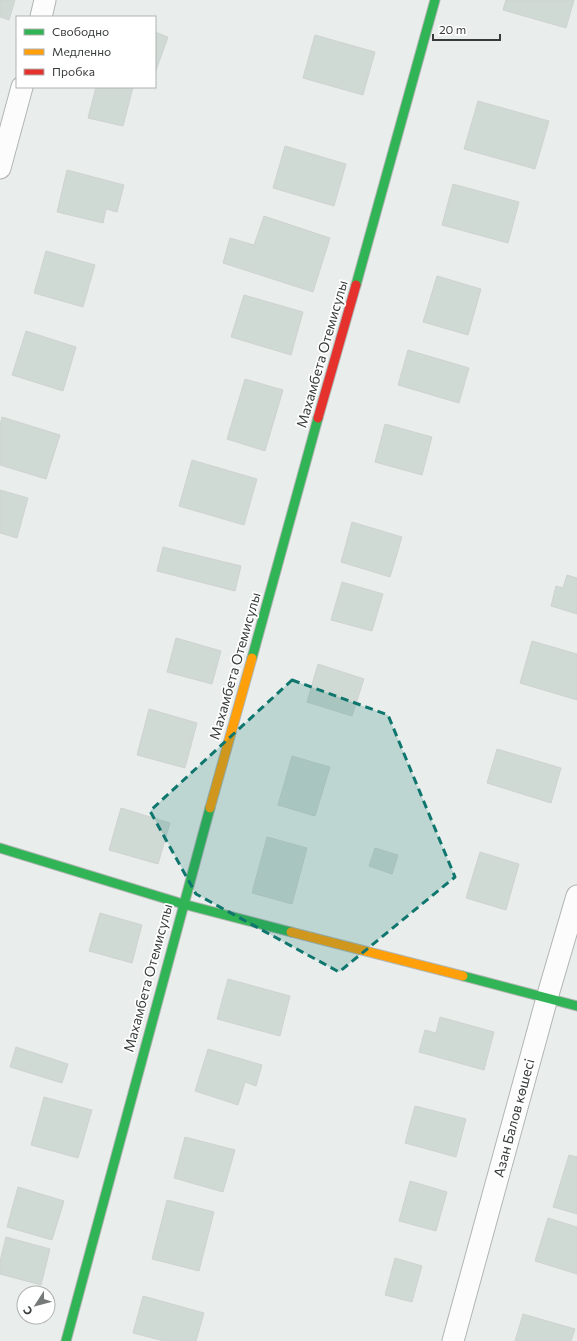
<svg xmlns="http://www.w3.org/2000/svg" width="577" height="1341" font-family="Commissioner,sans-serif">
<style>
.building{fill:#cfdad4;stroke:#cfd2d1}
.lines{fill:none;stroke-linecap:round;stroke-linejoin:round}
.street-casing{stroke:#b1b5b4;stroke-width:23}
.fast-casing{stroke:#b1b5b4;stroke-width:11}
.slow-casing{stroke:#b1b5b4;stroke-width:11}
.jam-casing{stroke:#b1b5b4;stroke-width:11}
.street{stroke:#fcfcfc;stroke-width:21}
.fast{stroke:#30b455;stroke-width:9}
.slow{stroke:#ff9f0a;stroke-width:9}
.jam{stroke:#e5322d;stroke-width:9}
.marked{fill:#0f766e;fill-opacity:0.2;stroke:#0f766e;stroke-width:3;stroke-dasharray:8 5;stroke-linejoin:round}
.labels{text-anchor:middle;stroke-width:3.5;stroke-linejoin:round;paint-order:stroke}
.street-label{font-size:14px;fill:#383b3b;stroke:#fff}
</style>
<rect width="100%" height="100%" fill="#e9eeec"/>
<g class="building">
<path d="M0,0H15L9,20L0,17Z"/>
<path d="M506,0H574L566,28L503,10Z"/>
<path d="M155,32L168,37L155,73Z"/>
<path d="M315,35L375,52L363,95L303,78Z"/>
<path d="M96,87H133L123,126L88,118Z"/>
<path d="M478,101L549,121L535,169L464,149Z"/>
<path d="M285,146L346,164L334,206L273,188Z"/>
<path d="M67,170L124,185L117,212L106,209L103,223L57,212Z"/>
<path d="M453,184L519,202L508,243L442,225Z"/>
<path d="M264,216L330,238L313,292L223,263L230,238L254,245Z"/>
<path d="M46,251L95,265L83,307L34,293Z"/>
<path d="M437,276L481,289L468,335L423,322Z"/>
<path d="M244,295L303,312L291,355L231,337Z"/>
<path d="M26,331L76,347L63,391L12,375Z"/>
<path d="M408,350L469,368L459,403L398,385Z"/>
<path d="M245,379L283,390L265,451L227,439Z"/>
<path d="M2,417L60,435L46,479L0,465V425Z"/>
<path d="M385,424L432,437L422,475L375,462Z"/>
<path d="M192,460L257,479L244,525L179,506Z"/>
<path d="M0,490L28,498L17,538L0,533Z"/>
<path d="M352,522L402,537L390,577L341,562Z"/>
<path d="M163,547L241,566L235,591L157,571Z"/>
<path d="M567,575L577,578V614L551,606L556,586L563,588Z"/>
<path d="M342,582L383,594L372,631L331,620Z"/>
<path d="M176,638L221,651L212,684L167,672Z"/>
<path d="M532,641L577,654V700L520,683Z"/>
<path d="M318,664L364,679L352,716L307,702Z"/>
<path d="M149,709L197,723L185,768L137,755Z"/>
<path d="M497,749L561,768L551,803L487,783Z"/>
<path d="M292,756L330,767L315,816L278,805Z"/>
<path d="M121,808L170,823L158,864L109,850Z"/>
<path d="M267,837L307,848L292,904L252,893Z"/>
<path d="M375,848L398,855L392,874L369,866Z"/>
<path d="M480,852L519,864L506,910L466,898Z"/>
<path d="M100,913L142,925L132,963L89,951Z"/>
<path d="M228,979L290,996L280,1036L217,1019Z"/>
<path d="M440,1017L494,1032L484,1070L419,1052L425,1030L436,1033Z"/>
<path d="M16,1047L68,1064L62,1083L10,1067Z"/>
<path d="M208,1049L262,1065L256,1086L245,1082L238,1105L195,1091Z"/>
<path d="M44,1097L92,1110L78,1158L31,1145Z"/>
<path d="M415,1106L466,1119L456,1157L405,1143Z"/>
<path d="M185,1137L235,1150L223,1192L174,1178Z"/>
<path d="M569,1155L577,1157V1214L553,1207Z"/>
<path d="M410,1181L447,1192L436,1231L399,1221Z"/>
<path d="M18,1187L64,1201L52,1240L7,1227Z"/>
<path d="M167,1200L214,1212L199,1271L152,1259Z"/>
<path d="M548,1218L577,1227V1274L535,1261Z"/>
<path d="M6,1237L50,1249L41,1285L0,1274V1261Z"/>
<path d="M395,1258L422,1266L412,1302L385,1295Z"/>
<path d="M143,1296L204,1313L196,1341H164L133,1333Z"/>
<path d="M523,1314L575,1329L571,1341H515Z"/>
</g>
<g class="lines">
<g class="street-casing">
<g id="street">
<path d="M41,17L45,0"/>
<path d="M0,168L22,87"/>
<path d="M453,1341L547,998L577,896"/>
</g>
</g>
<g class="fast-casing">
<g id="fast">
<path d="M356,285L435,0"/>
<path d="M252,658L318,418"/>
<path d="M0,848L183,904L291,932"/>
<path d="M463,976L577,1006"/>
<path d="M66,1341L210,808"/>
</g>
</g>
<g class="slow-casing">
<g id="slow">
<path d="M210,808L252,658"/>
<path d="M291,932L463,976"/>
</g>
</g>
<g class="jam-casing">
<path id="jam" d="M318,418L356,285"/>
</g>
<use href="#street" class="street"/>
<use href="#fast" class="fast"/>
<use href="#slow" class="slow"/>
<use href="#jam" class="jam"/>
</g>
<path class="marked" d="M292,680L388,715L455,877L339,972L196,894L150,811Z"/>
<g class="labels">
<g class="street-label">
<text transform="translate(322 354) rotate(-74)" y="5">Махамбета Отемисулы</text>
<text transform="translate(235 666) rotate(-74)" y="5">Махамбета Отемисулы</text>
<text transform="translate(148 978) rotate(-75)" y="5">Махамбета Отемисулы</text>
<text transform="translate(514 1118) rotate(-75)" y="5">Азан Балов көшесі</text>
</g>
</g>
<rect x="16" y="16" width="140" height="72" fill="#ffffff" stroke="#afb1b1"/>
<rect x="24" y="29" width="20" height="6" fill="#30b455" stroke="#afb1b1"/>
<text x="52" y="36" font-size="12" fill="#383b3b">Свободно</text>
<rect x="24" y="49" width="20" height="6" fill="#ff9f0a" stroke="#afb1b1"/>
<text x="52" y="56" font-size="12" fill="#383b3b">Медленно</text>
<rect x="24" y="69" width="20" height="6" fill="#e5322d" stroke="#afb1b1"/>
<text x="52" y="76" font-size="12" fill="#383b3b">Пробка</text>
<g transform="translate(36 1305) rotate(234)"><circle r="19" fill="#ffffff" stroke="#afb1b1"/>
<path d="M0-3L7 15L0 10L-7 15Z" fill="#767a79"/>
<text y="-6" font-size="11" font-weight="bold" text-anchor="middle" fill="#383b3b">С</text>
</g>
<path d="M433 34v6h67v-6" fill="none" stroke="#383b3b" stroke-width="2"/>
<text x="439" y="34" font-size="12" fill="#383b3b" stroke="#ffffff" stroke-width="3" paint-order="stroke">20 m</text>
</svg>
